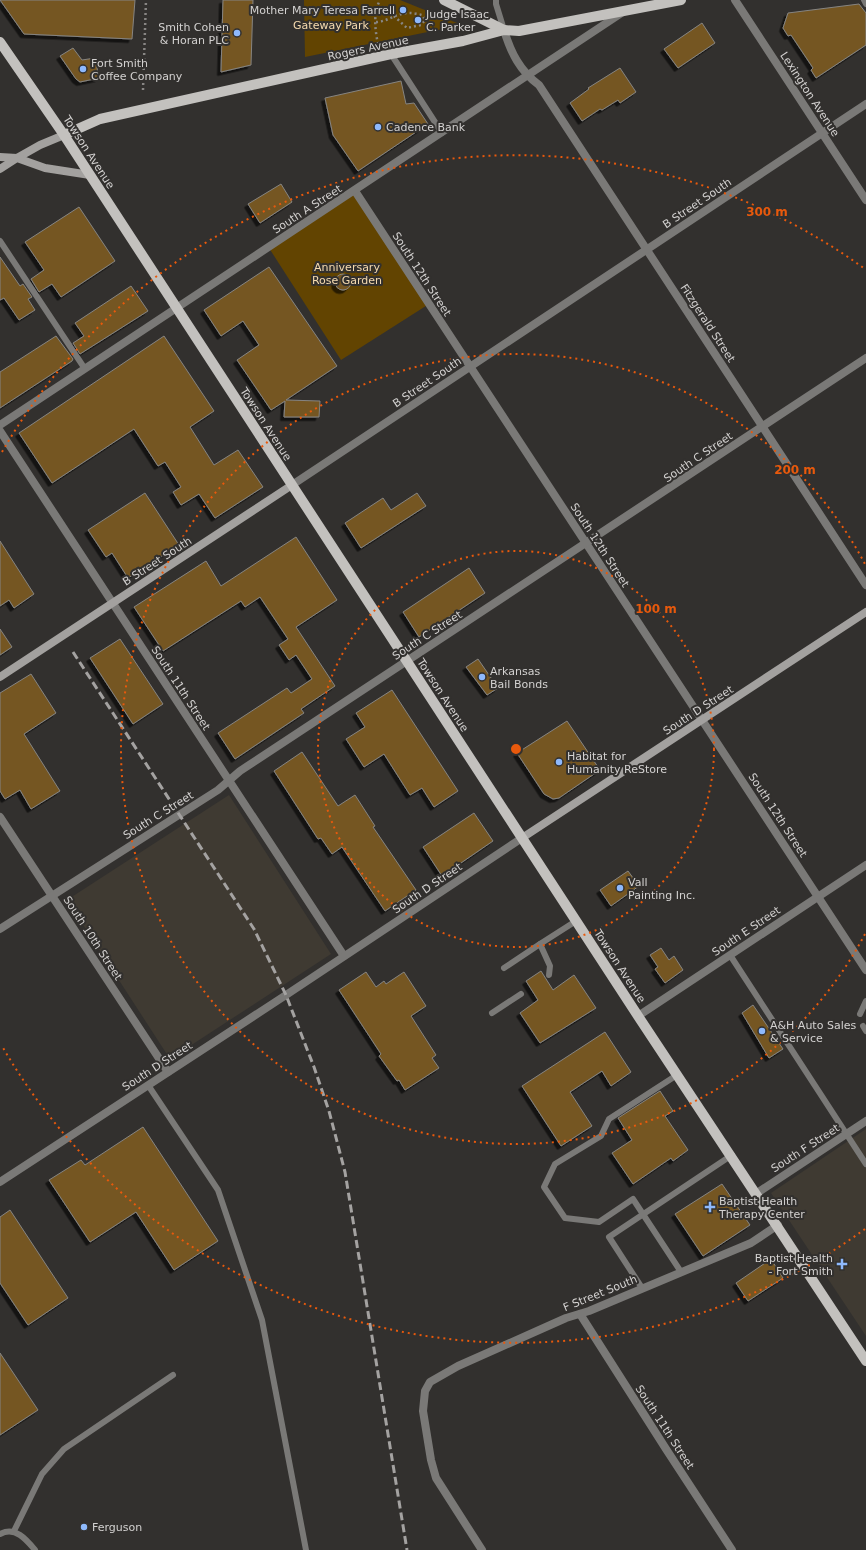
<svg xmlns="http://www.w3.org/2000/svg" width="866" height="1550" font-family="'DejaVu Sans',sans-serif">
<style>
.built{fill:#3f3a32}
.green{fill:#624401}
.building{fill:#745724;stroke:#868481;filter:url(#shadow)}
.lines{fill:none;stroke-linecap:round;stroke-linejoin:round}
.path{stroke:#888684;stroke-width:2.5;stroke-dasharray:2 3;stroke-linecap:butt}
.lane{stroke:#7a7977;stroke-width:6}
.street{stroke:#7a7977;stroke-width:8}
.secondary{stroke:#a3a19f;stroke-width:8}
.primary{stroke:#c3c1be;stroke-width:10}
.rail{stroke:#a4a2a1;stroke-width:3;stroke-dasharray:8 4;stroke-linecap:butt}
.ring{fill:none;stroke:#e8590c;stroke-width:2;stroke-dasharray:2 4}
.poi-dot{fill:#8eb9fc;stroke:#32302e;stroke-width:1.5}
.labels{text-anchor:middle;stroke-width:4;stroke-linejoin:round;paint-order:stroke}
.poi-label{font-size:11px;fill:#d3d1d0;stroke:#32302e;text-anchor:start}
.park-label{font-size:11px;fill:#f5daaf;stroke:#32302e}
.street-label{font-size:11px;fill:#d3d1d0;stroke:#32302e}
.centre{fill:#e8590c;stroke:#32302e;stroke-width:2}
.ring-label{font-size:12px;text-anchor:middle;font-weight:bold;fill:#e8590c;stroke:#32302e;stroke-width:4;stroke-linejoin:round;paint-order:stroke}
</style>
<defs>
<filter id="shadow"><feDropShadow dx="-3.5" dy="3.5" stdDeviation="0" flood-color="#0009"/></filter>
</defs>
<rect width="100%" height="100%" fill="#32302e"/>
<g class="built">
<path d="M229,795L331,954L170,1059L67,900Z"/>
<path d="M866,1129V1336L771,1193Z"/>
</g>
<g class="green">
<path d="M304,0H400L462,25L305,57Z"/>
<path d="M355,191L429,304L341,360L269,248Z"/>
</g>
<g class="building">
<path d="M0,0H135L132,39L24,34Z"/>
<path d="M223,0H253L251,65L221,72Z"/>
<path d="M859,4L866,13V45L816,78L811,70L813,68L791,35L788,36L783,28L788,13Z"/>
<path d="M702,23L715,43L678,68L664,49Z"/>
<path d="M73,48L82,60L95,58L99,78L80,82L76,79L60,56Z"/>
<path d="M620,68L636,92L620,103L618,100L602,110L600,109L582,121L570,103L589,89L588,88Z"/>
<path d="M401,81L406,104L414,103L428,124L358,171L333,135L325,98Z"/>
<path d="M281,184L292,202L260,223L248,204Z"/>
<path d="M79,207L115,261L61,297L52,284L39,292L31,279L44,270L25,242Z"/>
<path d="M0,257L20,286L23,284L32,297L28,299L35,310L19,320L4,298L0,300Z"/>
<path d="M269,267L337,366L286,400L320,401L319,417H284L285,401L271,410L237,360L259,345L243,321L221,336L204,310Z"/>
<circle cx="343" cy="282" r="8"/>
<path d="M131,286L148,311L80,354L73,343L84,336L75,323Z"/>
<path d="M56,336L73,359L72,361L0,408V372Z"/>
<path d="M164,336L214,411L190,427L214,465L238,450L263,487L215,518L199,494L181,505L173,492L181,487L165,462L158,466L134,429L52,483L19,433Z"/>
<path d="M145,493L179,545L128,578L112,553L106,557L88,530Z"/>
<path d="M417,493L426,506L361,548L345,523L383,498L391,510Z"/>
<path d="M296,537L337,600L296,627L335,686L301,709L304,713L235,759L218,733L287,688L291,693L312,679L296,655L289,660L279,645L288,639L260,597L245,607L241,601L163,651L134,607L206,561L221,586Z"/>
<path d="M0,541L34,594L14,608L9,600L0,606Z"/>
<path d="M469,568L485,593L419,637L403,612Z"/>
<path d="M0,629L12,647L0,655Z"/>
<path d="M120,639L163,704L133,724L90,658Z"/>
<path d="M478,659L498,688L487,695L466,667Z"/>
<path d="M31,674L56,713L24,734L60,791L31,809L20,790L5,799L0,791V693Z"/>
<path d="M392,690L458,791L434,807L422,788L410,795L384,754L364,767L346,739L365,727L356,713Z"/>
<path d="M567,721L600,770L559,798L553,799L544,794L517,753Z"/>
<path d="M302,752L338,806L355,795L375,826L373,827L416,890L385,911L342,847L332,854L321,838L318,839L274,771Z"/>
<path d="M474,813L493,841L442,876L423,847Z"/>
<path d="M628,871L639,886L611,906L600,890Z"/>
<path d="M661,948L669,960L674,956L683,970L665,983L655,969L658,967L650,955Z"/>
<path d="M541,971L553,990L574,975L596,1008L540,1043L520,1013L538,1000L526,981Z"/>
<path d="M366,972L376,987L384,981L386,984L404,972L426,1006L411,1016L436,1055L432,1058L439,1068L405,1090L399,1080L397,1081L379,1056L381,1054L339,990Z"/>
<path d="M753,1005L783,1049L769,1058L742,1013Z"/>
<path d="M605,1032L631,1072L611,1086L602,1071L570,1092L592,1126L561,1146L522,1086Z"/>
<path d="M660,1091L673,1111L665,1116L688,1150L673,1161L671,1158L633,1184L612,1153L632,1140L618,1118Z"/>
<path d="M143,1127L218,1241L174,1270L136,1212L90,1242L49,1180L81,1160L85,1165Z"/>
<path d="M722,1184L750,1225L703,1256L675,1214Z"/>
<path d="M10,1210L68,1298L28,1325L0,1283V1217Z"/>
<path d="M771,1259L783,1278L748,1301L736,1283Z"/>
<path d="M0,1353L38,1410L0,1435Z"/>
</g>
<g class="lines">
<g class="path">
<path d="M376,22C387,22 396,13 409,13C413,13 418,14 422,15L425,20L421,25L407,28L394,16"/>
<path d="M378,44C375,30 373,13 380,0"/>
<path d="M143,90L146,0"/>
</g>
<g class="lane">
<path d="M496,0V4L504,30"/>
<path d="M864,0L866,4"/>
<path d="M391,54L442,133"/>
<path d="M0,241L85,369"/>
<path d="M730,955L866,1164"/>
<path d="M504,968L540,944"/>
<path d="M549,975L550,966L540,944L576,921"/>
<path d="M492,1013L521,994"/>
<path d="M860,1014L866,1001"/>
<path d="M863,1026L866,1031"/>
<path d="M677,1075L609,1119L601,1136L555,1164L544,1187L565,1218L599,1222L633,1199L681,1272"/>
<path d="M148,1085L218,1190L262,1320L306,1550"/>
<path d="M642,1288L609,1237L732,1155"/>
<path d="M14,1531L42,1474L64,1449L173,1375"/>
<path d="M0,1534C15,1526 26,1539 35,1550"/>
</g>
<g class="street">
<path d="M735,0L866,200"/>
<path d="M504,30C511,53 520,71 539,85L866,585"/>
<path d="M355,191L866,970"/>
<path d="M0,425L623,12"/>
<path d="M0,431L344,956"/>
<path d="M292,485L866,104"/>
<path d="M0,817L168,1072"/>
<path d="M0,929L218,790L240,771L866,358"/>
<path d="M638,1016L866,865"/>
<path d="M0,1182L286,995L522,838"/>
<path d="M757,1193L866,1121"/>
<path d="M580,1314L666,1449L732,1550"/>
<path d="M482,1550L436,1478L431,1460L423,1411L425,1391L430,1382L458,1366L566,1318L589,1311L751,1243L778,1225"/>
</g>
<g class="secondary">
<path d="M0,157L17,158L40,145L64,135"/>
<path d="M0,169L17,158L45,168L90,175"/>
<path d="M0,677L292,485"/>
<path d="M522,838L866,612"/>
</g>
<g class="primary">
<path d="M444,0L504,30"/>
<path d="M0,42L64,135L638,1016L866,1361"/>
<path d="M64,135L100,119L391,54L463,41L504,30L519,31L681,0"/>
</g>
<path class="rail" d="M73,652L254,929L286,995L314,1067L329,1111L345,1172L407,1550"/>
</g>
<g class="ring">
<circle cx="516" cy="749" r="198"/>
<path d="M865 934A395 395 0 1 1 865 564"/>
<path d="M865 1229A593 593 0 0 1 2 1046M2 452A593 593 0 0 1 865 269"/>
</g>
<g class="poi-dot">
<circle cx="403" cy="10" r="4"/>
<circle cx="418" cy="20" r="4"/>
<circle cx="237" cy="33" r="4"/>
<circle cx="83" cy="69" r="4"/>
<circle cx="378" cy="127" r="4"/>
<circle cx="482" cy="677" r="4"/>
<circle cx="559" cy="762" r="4"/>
<circle cx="620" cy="888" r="4"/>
<circle cx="762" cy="1031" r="4"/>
<path d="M708 1201h4v4h4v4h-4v4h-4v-4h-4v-4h4z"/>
<path d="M840 1258h4v4h4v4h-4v4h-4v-4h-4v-4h4z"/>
<circle cx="84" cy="1527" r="4"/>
</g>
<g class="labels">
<g class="poi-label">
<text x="395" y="14" text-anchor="end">Mother Mary Teresa Farrell</text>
<text x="426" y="18">Judge Isaac<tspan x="426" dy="13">C. Parker</tspan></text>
<text x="229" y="31" text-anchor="end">Smith Cohen<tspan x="229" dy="13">&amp; Horan PLC</tspan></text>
<text x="91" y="67">Fort Smith<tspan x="91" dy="13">Coffee Company</tspan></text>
<text x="386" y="131">Cadence Bank</text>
<text x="490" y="675">Arkansas<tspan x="490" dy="13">Bail Bonds</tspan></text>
<text x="567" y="760">Habitat for<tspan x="567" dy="13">Humanity ReStore</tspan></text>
<text x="628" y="886">Vall<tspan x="628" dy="13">Painting Inc.</tspan></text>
<text x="770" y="1029">A&amp;H Auto Sales<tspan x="770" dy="13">&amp; Service</tspan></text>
<text x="719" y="1205">Baptist Health<tspan x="719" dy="13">Therapy Center</tspan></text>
<text x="833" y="1262" text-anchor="end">Baptist Health<tspan x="833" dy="13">- Fort Smith</tspan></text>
<text x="92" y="1531">Ferguson</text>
</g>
<g class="park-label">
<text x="331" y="29">Gateway Park</text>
<text x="347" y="271">Anniversary<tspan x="347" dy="13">Rose Garden</tspan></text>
</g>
<g class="street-label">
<text transform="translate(368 48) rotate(-12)" y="4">Rogers Avenue</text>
<text transform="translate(810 94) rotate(57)" y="4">Lexington Avenue</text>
<text transform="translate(89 152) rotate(57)" y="4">Towson Avenue</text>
<text transform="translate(697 203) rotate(-34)" y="4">B Street South</text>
<text transform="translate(307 209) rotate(-33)" y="4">South A Street</text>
<text transform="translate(422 274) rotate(57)" y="4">South 12th Street</text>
<text transform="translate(708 323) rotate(57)" y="4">Fitzgerald Street</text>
<text transform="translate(427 382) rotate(-34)" y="4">B Street South</text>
<text transform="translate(266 424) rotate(57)" y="4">Towson Avenue</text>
<text transform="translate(698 457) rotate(-34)" y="4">South C Street</text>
<text transform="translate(600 545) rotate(57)" y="4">South 12th Street</text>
<text transform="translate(157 561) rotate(-33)" y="4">B Street South</text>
<text transform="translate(427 635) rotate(-33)" y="4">South C Street</text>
<text transform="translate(181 688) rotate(57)" y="4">South 11th Street</text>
<text transform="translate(443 695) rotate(57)" y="4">Towson Avenue</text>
<text transform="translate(698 710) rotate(-33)" y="4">South D Street</text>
<text transform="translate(158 815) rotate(-32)" y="4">South C Street</text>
<text transform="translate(778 815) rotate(57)" y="4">South 12th Street</text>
<text transform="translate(427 888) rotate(-34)" y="4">South D Street</text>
<text transform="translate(746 931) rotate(-34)" y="4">South E Street</text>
<text transform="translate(93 938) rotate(57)" y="4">South 10th Street</text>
<text transform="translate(620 966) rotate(57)" y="4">Towson Avenue</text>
<text transform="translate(157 1066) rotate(-33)" y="4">South D Street</text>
<text transform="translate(805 1148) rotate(-33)" y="4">South F Street</text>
<text transform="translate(600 1293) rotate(-22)" y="4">F Street South</text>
<text transform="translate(665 1427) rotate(57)" y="4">South 11th Street</text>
</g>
</g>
<circle cx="516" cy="749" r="6" class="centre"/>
<g class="ring-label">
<text x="767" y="216">300 m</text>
<text x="795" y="474">200 m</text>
<text x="656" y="613">100 m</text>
</g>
</svg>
